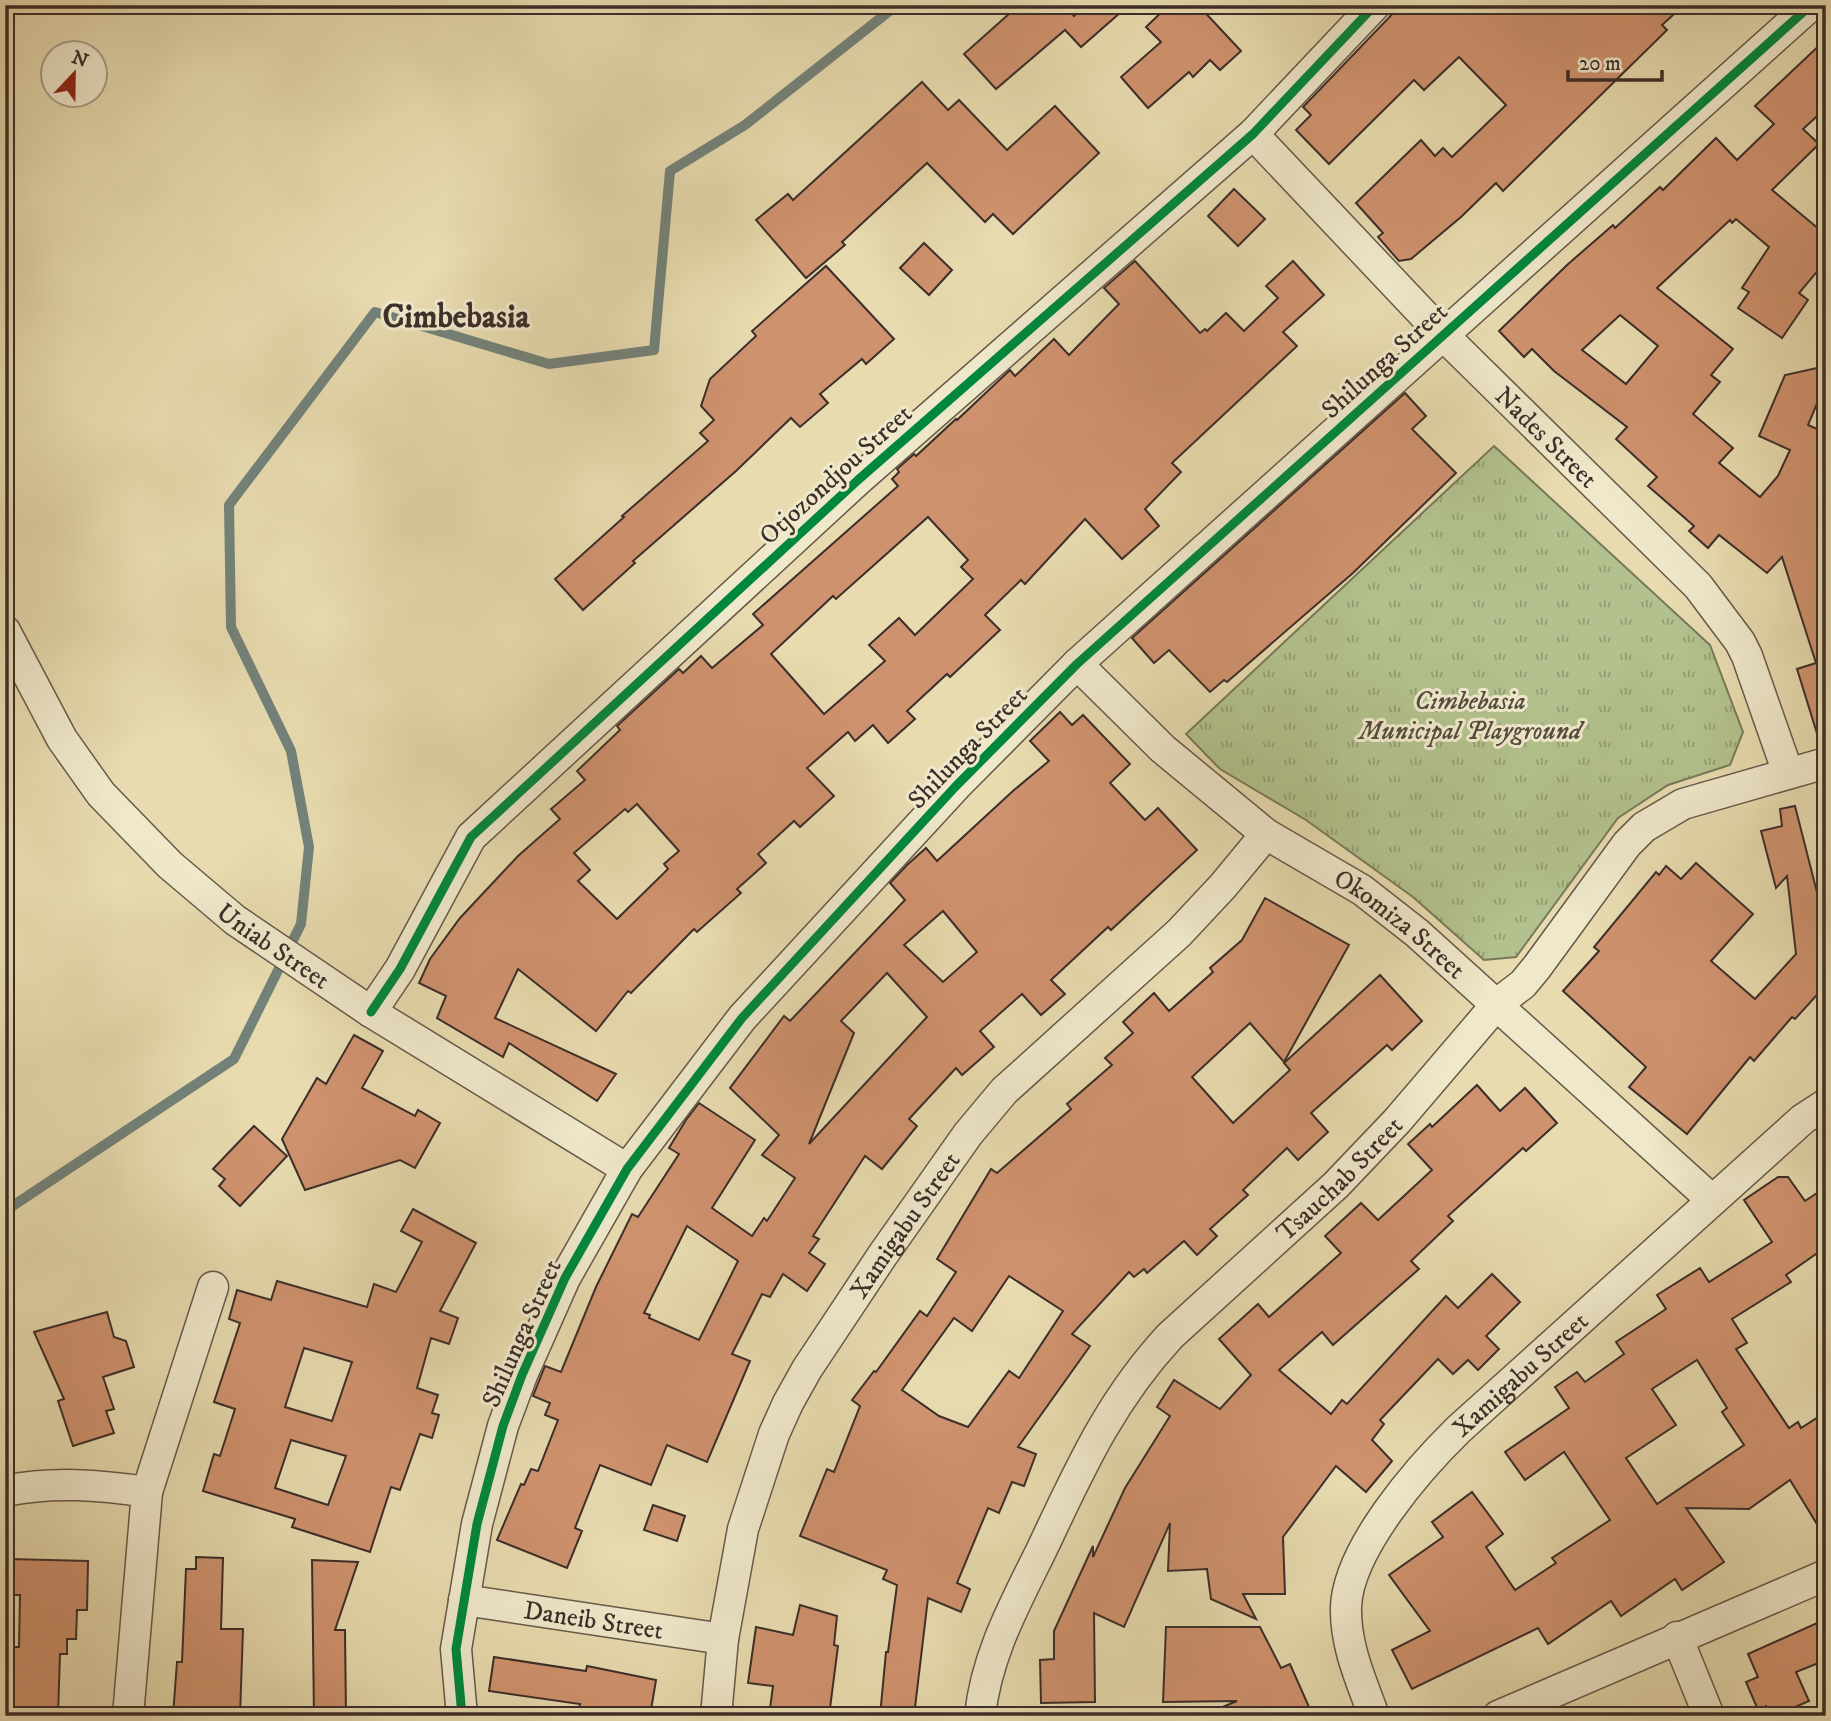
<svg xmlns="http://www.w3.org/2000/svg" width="1831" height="1721" font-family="'IM FELL DW Pica',serif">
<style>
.grass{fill:url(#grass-tufts);stroke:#77785b;stroke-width:2}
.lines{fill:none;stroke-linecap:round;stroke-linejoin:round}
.stream{stroke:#73827a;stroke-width:10}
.building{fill:#cf926e;stroke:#3c2e29;stroke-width:2;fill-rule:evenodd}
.street-casing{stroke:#67594a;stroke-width:33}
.street{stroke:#efe8cb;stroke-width:30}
.cycleway-casing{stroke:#efe8cb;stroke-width:13}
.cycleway{stroke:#00873e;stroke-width:9}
.labels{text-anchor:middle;stroke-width:6;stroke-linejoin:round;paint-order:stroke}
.street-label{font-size:26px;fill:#3c2e29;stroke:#efe8cb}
.park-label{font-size:26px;font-style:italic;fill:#544b3d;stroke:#efe8cb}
.district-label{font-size:33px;font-weight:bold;fill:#3c2e29;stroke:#efe8cb}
</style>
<defs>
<pattern id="grass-tufts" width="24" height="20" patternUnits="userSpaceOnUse" patternTransform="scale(1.75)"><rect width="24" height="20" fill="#b2c18d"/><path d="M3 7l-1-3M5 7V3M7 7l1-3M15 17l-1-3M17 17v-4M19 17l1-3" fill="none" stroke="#929d73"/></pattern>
</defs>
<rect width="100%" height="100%" fill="#e7dbaf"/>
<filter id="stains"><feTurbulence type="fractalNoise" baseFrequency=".00286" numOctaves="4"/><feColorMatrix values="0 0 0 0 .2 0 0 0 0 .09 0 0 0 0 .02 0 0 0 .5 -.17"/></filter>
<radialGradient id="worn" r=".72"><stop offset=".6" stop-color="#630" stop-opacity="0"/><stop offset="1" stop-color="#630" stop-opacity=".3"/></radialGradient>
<path class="grass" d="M1494,446L1710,645L1743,732L1730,765L1668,785L1618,818L1516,957L1484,960L1413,897L1306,820L1220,769L1186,734Z"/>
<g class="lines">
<path class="stream" d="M5,1211L234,1059L301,924L309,847L291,751L231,627L229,505L375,312L549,364L654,350L670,171L745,125L897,5"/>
</g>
<g class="building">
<path d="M1019,5H1065L1074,16L1086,5H1129L1081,47L1065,30L996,89L964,54Z"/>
<path d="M1169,5H1198L1241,51L1220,70L1210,60L1193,77L1189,72L1148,108L1121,77L1161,42L1146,27Z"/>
<path d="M1401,5H1684L1662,25L1667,30L1503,191L1496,183L1461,217L1411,259L1399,261L1378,237L1383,233L1356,203L1421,140L1435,156L1443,148L1452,157L1506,105L1459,57L1424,90L1414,80L1329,164L1296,130L1311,115L1303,107Z"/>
<path d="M1826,39V108L1803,129L1819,144L1772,190L1826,235V261L1799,293L1808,300L1782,338L1738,308L1749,292L1742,288L1769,247L1736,219L1732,223L1730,220L1657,288L1733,349L1711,375L1720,382L1693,414L1733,448L1719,463L1760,497L1778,476L1790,450L1759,436L1785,375L1826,366V382L1808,425L1826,433V742L1820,743L1797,669L1816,663L1782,557L1767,573L1719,535L1708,548L1689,531L1694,526L1648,486L1657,477L1616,439L1627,427L1554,371L1532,349L1524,357L1499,331L1567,265L1613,225L1615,228L1660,187L1663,190L1716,138L1737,160L1774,124L1755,106ZM1620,315L1658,346L1626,384L1582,350Z"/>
<path d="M922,82L948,110L959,100L1007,150L1055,106L1099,153L1013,234L993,214L985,222L927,163L842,242L845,245L806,278L756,220L788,194L793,200Z"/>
<path d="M1234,189L1265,219L1238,246L1208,216Z"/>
<path d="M924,243L952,270L929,295L900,268Z"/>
<path d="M1135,261L1200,333L1205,329L1207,331L1226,313L1244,331L1278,298L1266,286L1293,261L1324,295L1283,332L1297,346L1172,463L1181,472L1145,509L1159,526L1122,559L1085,519L1025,584L1021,580L985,615L1000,630L950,677L947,674L907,711L915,719L888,743L873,725L855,741L848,732L807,768L834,796L800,827L794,821L758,854L766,863L737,889L741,893L697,932L694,929L631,993L628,991L596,1031L518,969L495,1018L616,1074L597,1101L509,1043L503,1057L437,1018L446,996L419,983L430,959L460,918L518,856L560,819L551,809L585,780L577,771L620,730L617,726L679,669L683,673L701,656L712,668L763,625L753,614L898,486L892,479L899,472L897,469L914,454L916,456L956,419L957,420L1010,370L1015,376L1054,339L1069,355L1119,304L1104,288ZM928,517L968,560L961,567L973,579L915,635L899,618L869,645L885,661L824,714L771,654L833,596L836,599ZM637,804L679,851L664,864L668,869L617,919L578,881L590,870L574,853L625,809L628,812Z"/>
<path d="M826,266L894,339L866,364L862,359L820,394L828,403L800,427L791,418L736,471L633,561L635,563L583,610L555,579L624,517L622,516L708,441L700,433L714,420L701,406L710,379L756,336L752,331Z"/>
<path d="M1405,393L1426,416L1412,429L1456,473L1353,573L1227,682L1224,680L1210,692L1169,650L1154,663L1132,638Z"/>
<path d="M1060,712L1072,725L1083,715L1130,764L1110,783L1145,820L1158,808L1197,850L1111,930L1108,927L1051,980L1065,994L1041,1015L1022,994L980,1031L994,1047L962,1075L956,1068L909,1119L917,1126L882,1169L865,1156L813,1236L819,1239L809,1253L825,1264L807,1291L783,1274L770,1297L762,1294L732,1354L750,1361L707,1462L667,1445L651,1485L600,1465L575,1528L582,1531L567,1568L497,1540L521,1484L524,1485L531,1469L538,1471L558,1420L545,1415L550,1403L533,1396L545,1366L561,1372L596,1287L632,1214L638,1217L679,1154L669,1148L686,1120L699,1103L755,1140L712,1208L752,1236L764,1218L767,1221L795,1178L762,1155L779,1135L730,1088L784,1016L790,1021L905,900L890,883L907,865L926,848L937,861L1014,790L1049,761L1030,741ZM943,911L977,952L943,982L904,945ZM887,973L927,1017L809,1144L854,1033L841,1021ZM687,1226L738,1261L699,1340L649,1318L650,1315L644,1313Z"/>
<path d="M1795,806L1822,912H1826V985L1795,1019L1792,1017L1754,1061L1750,1057L1687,1134L1629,1087L1646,1067L1563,991L1599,951L1594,947L1656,872L1659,875L1666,866L1681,879L1696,863L1753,914L1711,961L1755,999L1796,954L1787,876L1776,888L1761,831L1782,826L1780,809Z"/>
<path d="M1265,898L1349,945L1284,1062L1250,1023L1192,1077L1233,1123L1290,1070L1284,1063L1380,975L1422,1021L1392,1050L1387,1045L1311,1113L1328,1132L1298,1160L1287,1148L1243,1190L1248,1195L1210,1229L1217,1236L1197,1255L1184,1241L1147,1273L1144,1269L1134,1277L1129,1272L1072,1334L1090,1346L1018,1447L1036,1454L1024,1486L1012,1482L999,1513L988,1508L957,1583L970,1589L961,1612L928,1598L914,1716H880L886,1652H888L897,1585L883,1579L887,1570L800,1536L827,1469L834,1472L860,1406L852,1400L874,1371L876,1372L920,1311L927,1316L956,1272L937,1259L991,1169L997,1173L1071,1109L1067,1104L1112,1065L1105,1058L1133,1033L1123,1022L1154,993L1169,1011L1213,972L1210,968L1242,940ZM1009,1276L1063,1311L1019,1378L1009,1371L968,1427L939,1416L902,1390L954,1318L972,1331Z"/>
<path d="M354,1035L383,1051L362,1088L415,1116L418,1110L440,1123L415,1168L400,1160L305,1190L282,1139L317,1078L326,1084Z"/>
<path d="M1477,1085L1500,1111L1525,1088L1557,1123L1526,1151L1523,1148L1448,1216L1453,1221L1411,1261L1419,1269L1333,1345L1322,1332L1279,1370L1331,1414L1342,1400L1347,1404L1446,1296L1458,1308L1492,1274L1520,1302L1486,1336L1499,1349L1478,1370L1468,1360L1453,1374L1438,1359L1380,1420L1384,1424L1372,1440L1392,1461L1366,1492L1336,1466L1283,1537L1285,1594H1243L1256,1619L1211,1599L1207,1569L1168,1571L1170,1523L1124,1627L1094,1613L1095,1702L1041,1703L1040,1660L1054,1659V1631L1093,1546V1557L1125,1488L1170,1416L1157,1407L1174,1380L1220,1409L1251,1375L1219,1339L1258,1304L1269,1317L1341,1253L1325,1236L1361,1203L1378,1220L1432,1170L1408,1144L1430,1124L1432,1127Z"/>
<path d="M254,1126L287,1156L240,1206L219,1186L225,1179L213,1169Z"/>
<path d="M1778,1177H1788L1805,1201L1826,1187V1247L1786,1275L1791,1282L1732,1319L1747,1343L1736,1349L1789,1428L1798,1422L1801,1428L1826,1412V1539L1790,1480L1749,1509L1686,1508L1724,1562L1682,1590L1675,1579L1621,1616L1611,1601L1548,1644L1538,1628L1412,1689L1392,1650L1430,1631L1389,1575L1443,1537L1432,1522L1472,1492L1503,1534L1486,1547L1515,1590L1556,1563L1552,1558L1610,1520L1564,1452L1525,1480L1505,1452L1569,1408L1555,1387L1577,1372L1585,1382L1624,1354L1616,1342L1666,1309L1657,1295L1700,1268L1709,1282L1772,1242L1744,1200ZM1697,1360L1727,1408L1722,1412L1744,1445L1657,1504L1626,1458L1676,1425L1652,1389Z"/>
<path d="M413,1209L476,1243L440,1311L458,1318L449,1344L431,1338L417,1388L438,1395L432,1413L439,1415L432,1438L420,1434L400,1490L391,1487L370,1552L292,1527L295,1519L203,1491L214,1454L220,1456L235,1409L214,1402L240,1323L229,1319L237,1290L271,1300L277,1281L367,1307L374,1284L396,1292L422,1242L401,1231ZM304,1348L352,1362L332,1421L285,1407ZM291,1440L346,1456L328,1505L275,1488Z"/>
<path d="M107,1312L114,1337L126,1341L134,1367L103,1377L114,1409L106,1411L114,1433L73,1446L58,1401L64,1399L34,1332Z"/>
<path d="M653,1505L685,1516L677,1541L644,1530Z"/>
<path d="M196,1557L223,1558L221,1629H243L240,1716H173L177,1662H182L186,1569H196Z"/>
<path d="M10,1559L88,1561L87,1610H77L76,1639H67V1654H60L58,1716H5V1647H19L20,1595H9Z"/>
<path d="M312,1560L358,1562L335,1630H345L346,1716H314Z"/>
<path d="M800,1605L837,1616L834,1645L838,1646L829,1716H769L773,1686L748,1683L756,1627L793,1635Z"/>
<path d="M1826,1619V1660L1796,1672L1809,1701L1775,1716H1771L1766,1706L1758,1710L1746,1682L1758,1677L1748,1654Z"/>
<path d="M1166,1627H1260L1281,1668L1290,1664L1313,1716H1201L1237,1701L1163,1702Z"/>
<path d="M494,1657L586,1671L587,1666L656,1680L650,1716H578L580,1704L489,1691Z"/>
</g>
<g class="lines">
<g class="street-casing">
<g id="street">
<path id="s1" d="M1253,134L1443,335L1698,586L1740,642L1747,656L1788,773"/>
<path id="s2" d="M5,631L62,739L101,794L170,865L235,920L371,1012L627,1169"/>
<path id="s3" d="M1077,664L1163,749L1266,834L1362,890L1417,933L1712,1200"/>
<path d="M371,1012L400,969L471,837L858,480L1253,134L1375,5"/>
<path d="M5,1491C53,1481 100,1485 147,1492"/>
<path id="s4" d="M464,1600L723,1639"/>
<path d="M1677,1637L1709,1716"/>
<path d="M128,1716L147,1492L213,1287"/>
<path d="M462,1716L456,1649L477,1524L503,1426L522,1375L565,1278L627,1169L742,1018L956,786L1077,664L1811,5"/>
<path id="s5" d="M716,1716L723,1639L743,1529L774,1434L788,1403L807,1369L882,1256L968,1134L1004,1091L1179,933L1223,886L1266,834"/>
<path id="s6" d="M980,1716C986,1656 1015,1604 1041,1551C1079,1471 1109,1402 1170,1336L1336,1185L1397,1121L1497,1004L1523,984L1537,967L1627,844L1644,827L1683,804L1826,763"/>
<path id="s7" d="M1374,1716C1361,1680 1345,1646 1346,1607C1348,1549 1419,1468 1459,1429L1803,1119L1826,1104"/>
<path d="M1498,1716L1826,1575"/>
</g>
</g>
<use href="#street" class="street"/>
<g class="cycleway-casing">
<g id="cycleway">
<path d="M371,1012L400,969L471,837L858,480L1253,134L1375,5"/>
<path d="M462,1716L456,1649L477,1524L503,1426L522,1375L565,1278L627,1169L742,1018L956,786L1077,664L1811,5"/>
</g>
</g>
<use href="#cycleway" class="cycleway"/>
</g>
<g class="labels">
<g class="street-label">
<text transform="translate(1384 360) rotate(-42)" y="9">Shilunga Street</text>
<text dy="9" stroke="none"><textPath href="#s1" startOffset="422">Nades Street</textPath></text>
<text transform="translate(835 474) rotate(-42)" y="9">Otjozondjou Street</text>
<text transform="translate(967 747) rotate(-46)" y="9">Shilunga Street</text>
<text dy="9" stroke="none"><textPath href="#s3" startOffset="416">Okomiza Street</textPath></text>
<text dy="9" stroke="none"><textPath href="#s2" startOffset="420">Uniab Street</textPath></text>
<text dy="9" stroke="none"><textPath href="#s6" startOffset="660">Tsauchab Street</textPath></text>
<text dy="9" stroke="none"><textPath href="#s5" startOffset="536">Xamigabu Street</textPath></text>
<text transform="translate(521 1333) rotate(-66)" y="9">Shilunga Street</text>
<text dy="9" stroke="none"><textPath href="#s7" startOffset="410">Xamigabu Street</textPath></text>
<text dy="9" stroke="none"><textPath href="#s4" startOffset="131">Daneib Street</textPath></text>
</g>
<g class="park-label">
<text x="1470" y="709">Cimbebasia<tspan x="1470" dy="30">Municipal Playground</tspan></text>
</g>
<g class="district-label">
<text x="456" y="327">Cimbebasia</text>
</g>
</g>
<rect width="1831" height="1721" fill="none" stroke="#e7dbaf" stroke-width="28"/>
<rect x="7" y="7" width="1817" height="1707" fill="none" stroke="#3c2e29" stroke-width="3.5"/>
<rect x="14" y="14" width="1803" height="1693" fill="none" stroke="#3c2e29" stroke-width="2"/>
<g transform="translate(74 74) rotate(22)"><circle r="33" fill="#efe8cb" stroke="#a79e8a" stroke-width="2"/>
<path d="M0-5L12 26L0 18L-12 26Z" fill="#8f2418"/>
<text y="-10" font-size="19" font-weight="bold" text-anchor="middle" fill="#3c2e29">N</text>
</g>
<path d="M1568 70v10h94v-10" fill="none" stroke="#3c2e29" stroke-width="3.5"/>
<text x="1579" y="70" font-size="21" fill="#3c2e29" stroke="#efe8cb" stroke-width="5" paint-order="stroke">20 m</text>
<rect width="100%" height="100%" filter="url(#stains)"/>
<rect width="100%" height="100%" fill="url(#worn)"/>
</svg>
